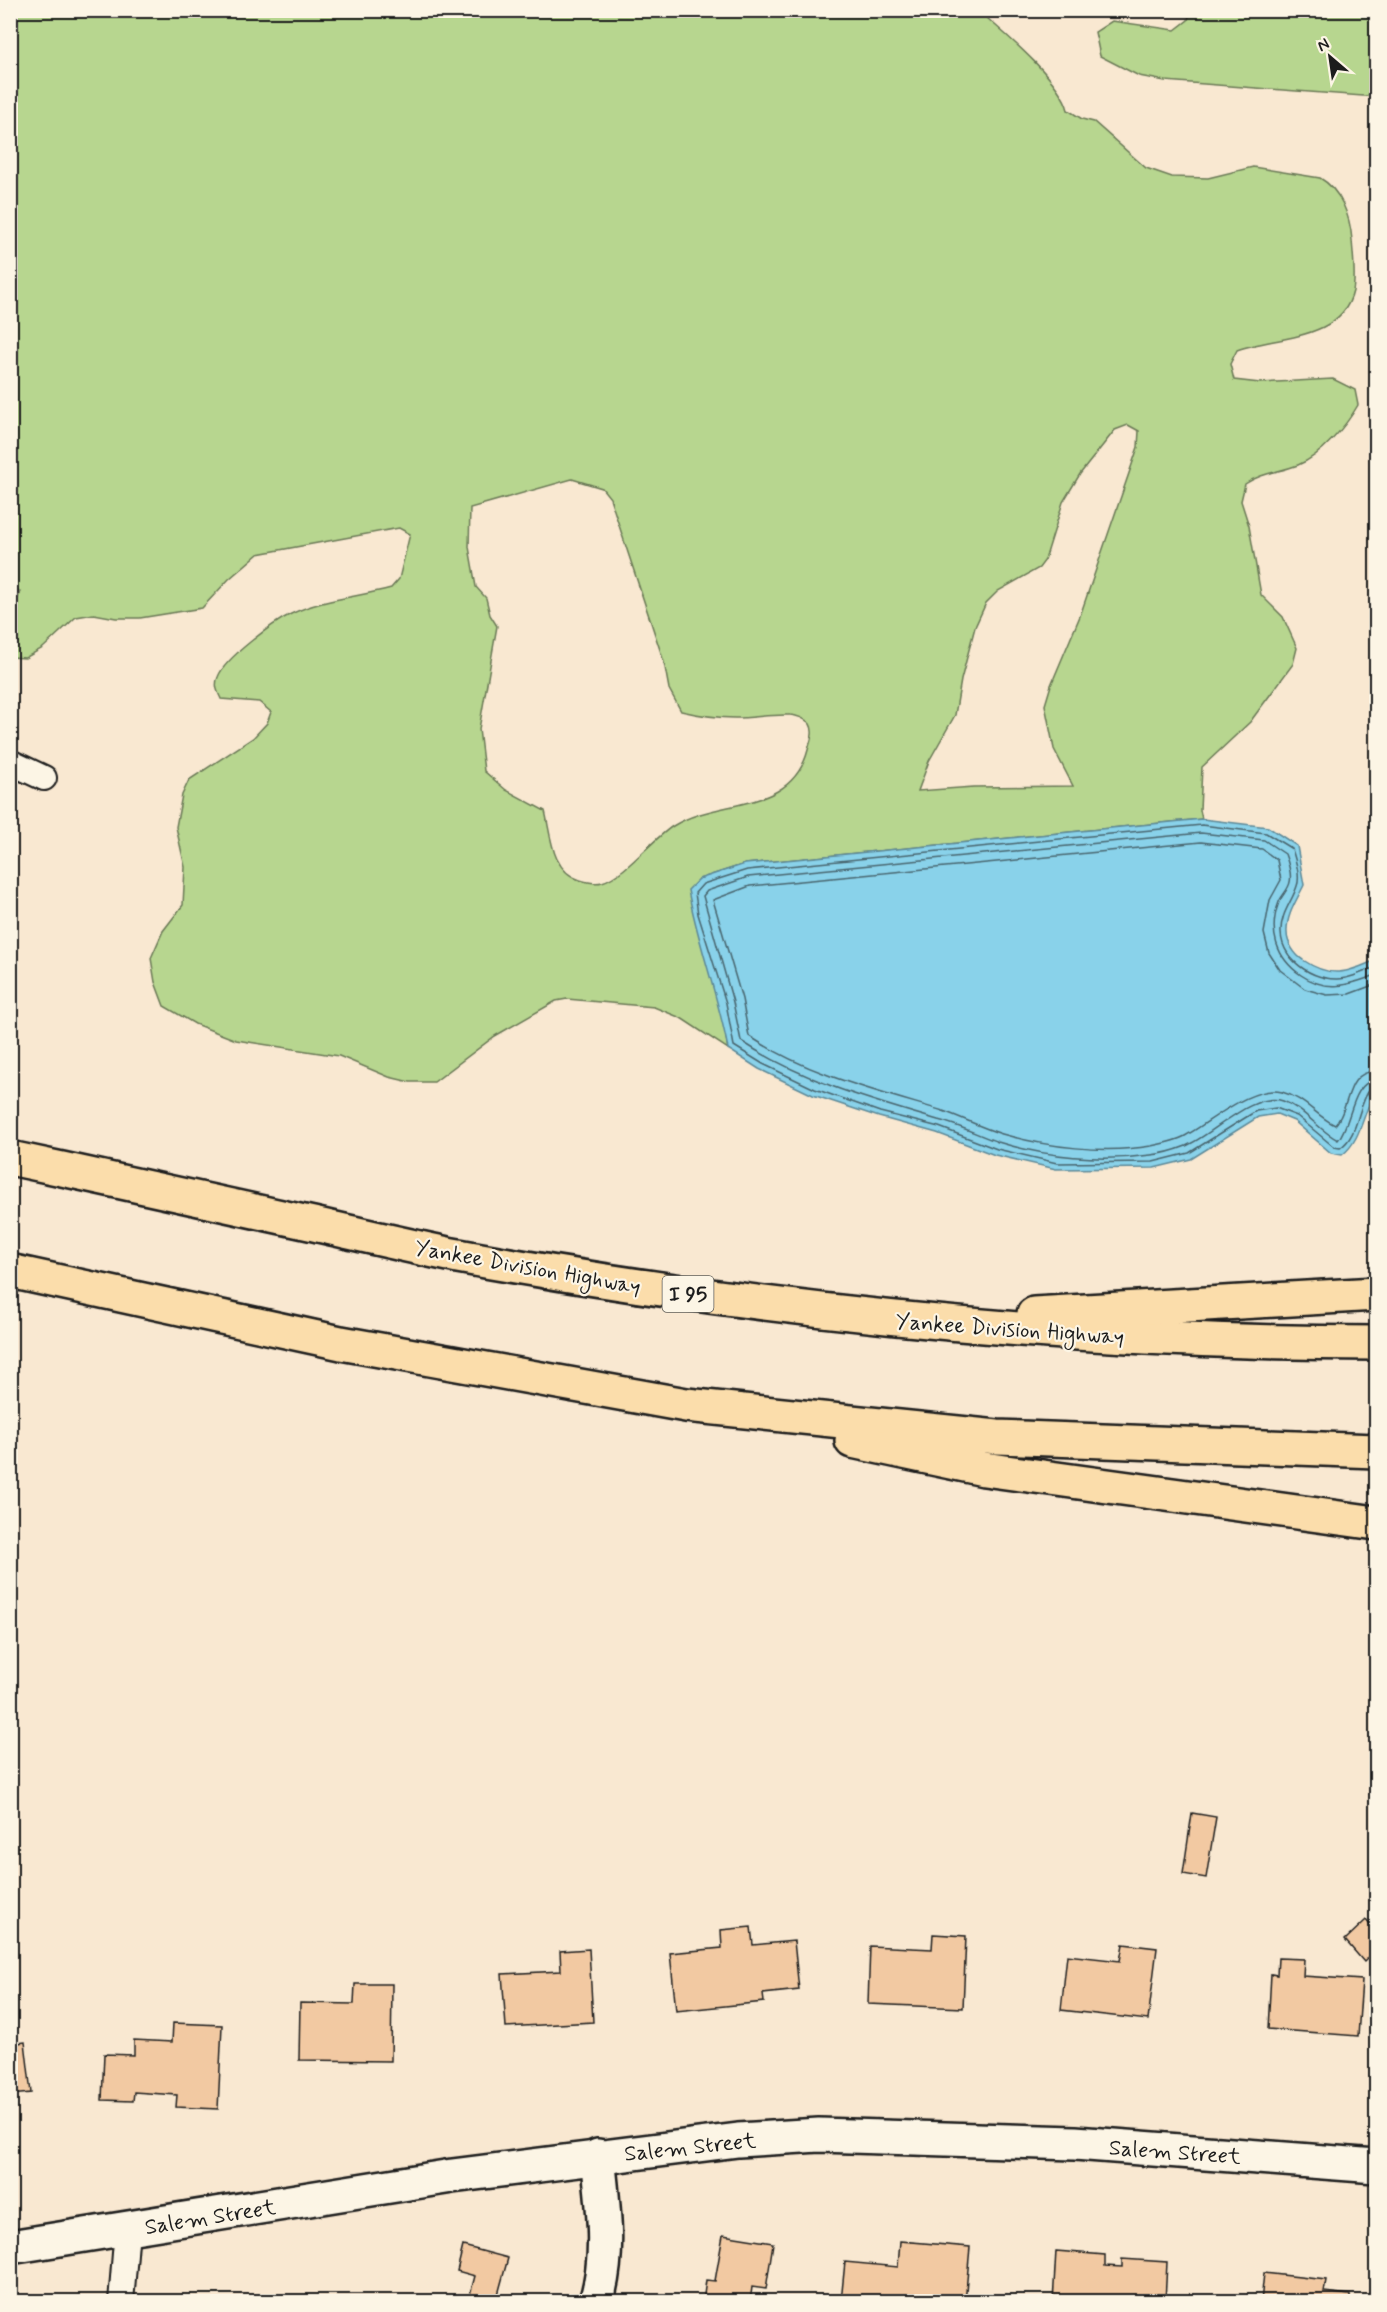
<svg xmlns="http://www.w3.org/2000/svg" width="1387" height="2312" font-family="Mynerve,sans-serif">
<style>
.green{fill:#b7d68f;stroke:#6a7956;stroke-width:1.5;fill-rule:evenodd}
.water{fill:#89d2ea;stroke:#5d8998;stroke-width:1.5}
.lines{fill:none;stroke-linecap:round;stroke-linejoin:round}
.shore{stroke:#48656e;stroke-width:1.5}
.building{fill:#f2c9a2;stroke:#1c1c1c;stroke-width:1.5}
.lane-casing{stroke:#1c1c1c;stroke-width:28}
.street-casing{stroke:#1c1c1c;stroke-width:38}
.secondary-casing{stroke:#1c1c1c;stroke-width:38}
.highway-casing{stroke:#1c1c1c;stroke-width:38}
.lane{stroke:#fcf5e5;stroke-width:24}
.street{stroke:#fcf5e5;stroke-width:33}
.secondary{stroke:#fcf5e5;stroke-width:33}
.highway{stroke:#fbddab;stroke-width:33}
.labels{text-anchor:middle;stroke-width:4.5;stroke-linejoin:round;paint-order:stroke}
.shield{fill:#fcf5e5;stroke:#5f5d58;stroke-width:1.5}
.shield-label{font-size:21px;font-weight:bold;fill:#1c1c1c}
.street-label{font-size:22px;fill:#1c1c1c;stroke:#fcf5e5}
</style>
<rect width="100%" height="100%" fill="#f9e8d1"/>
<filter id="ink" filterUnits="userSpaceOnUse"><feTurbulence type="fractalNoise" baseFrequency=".0167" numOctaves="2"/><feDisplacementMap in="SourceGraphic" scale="12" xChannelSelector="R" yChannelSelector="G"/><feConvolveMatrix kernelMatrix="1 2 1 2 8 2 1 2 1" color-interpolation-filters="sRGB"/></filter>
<g filter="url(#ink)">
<g class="green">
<path d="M11,11H979C1003,32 1061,80 1068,110L1082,119L1094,122L1146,168L1172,177L1208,178L1253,167L1320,178C1341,190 1350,216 1352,240C1353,256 1356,275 1353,291C1342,341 1274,336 1237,350L1230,364L1234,380L1260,383L1333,379L1355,390L1358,405C1346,426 1321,456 1298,465C1280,472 1261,473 1245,484L1241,501L1249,526L1261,595L1283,617L1297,648L1293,664L1250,722L1202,767L1200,810L1202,819L745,864L699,879L728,1049L681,1018L654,1007L567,999L556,1001L495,1036L434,1082H410L389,1077L339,1056L236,1040L195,1024L164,1006L155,982L151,958L163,931L183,905L185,867L176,827L182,795L189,780L253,738L267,723L271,712L259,702L221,699C218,692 214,686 218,677C225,658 273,623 291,614C321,599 359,597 391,588L399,579L410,534L399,528L258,554L229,579L202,608L140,618H116L94,614L76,617L43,648L25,658L11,657L10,620L20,592L10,583ZM1128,425L1139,431L1138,447L1080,616L1051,685L1045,705L1054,749L1073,786L974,787L918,791L929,761L955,715L961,680L975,627L986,603L998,591L1039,568L1045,560L1063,502L1080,474L1115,430ZM572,479L602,488L610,498L664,662L669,689L681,711C698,715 717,718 735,718C753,718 772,714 790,715C796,715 806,719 810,724C815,732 810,742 808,750C791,815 718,797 673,826C651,840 626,875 602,882C597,884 586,882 580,880C551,871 551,835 545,811L506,790L484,771L479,729L497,626L490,615L486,598L476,587L469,547L470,508Z"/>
<path d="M1190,11H1376V97L1165,81L1139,76L1100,56L1095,32L1112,21L1175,30L1188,20Z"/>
</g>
<path class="water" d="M1202,819L1268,827L1297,846L1304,885C1297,900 1286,915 1287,933C1287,943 1295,955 1303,960C1331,979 1347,973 1376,960V1090C1363,1111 1362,1140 1342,1155L1331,1153L1294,1121L1277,1114L1258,1117L1191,1159L1154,1168L1056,1169L995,1155L937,1133L879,1117L813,1095L759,1069L728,1049C718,995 698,944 688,890L699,879L745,864Z"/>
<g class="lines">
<g class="shore">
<path d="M1376,967C1367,970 1356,976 1346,978C1319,984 1282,963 1281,933C1280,914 1292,902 1297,886C1301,876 1295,859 1292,849L1266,833L1202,825L747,870L703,884L695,893L698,914L726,1003L734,1046L763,1064L815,1089L880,1112L939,1127L997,1149L1057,1163L1153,1162L1189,1153L1256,1111L1276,1108L1297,1116L1334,1147L1340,1148C1359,1136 1357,1106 1370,1089L1376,1088"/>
<path d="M1376,975C1349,985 1327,993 1301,975C1276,958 1268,931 1279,902C1282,895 1289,889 1290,882C1292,874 1288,862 1285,854L1264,840L1201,833L748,877L707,891L703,896L733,1002L741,1041C802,1081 870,1100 938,1120C959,1125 978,1135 998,1142C1046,1157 1101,1162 1151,1155C1162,1154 1176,1150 1186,1146C1213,1135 1253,1091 1283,1101C1305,1109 1318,1130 1338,1140C1352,1124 1351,1082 1376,1080"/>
<path d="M1376,984L1349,994L1327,995L1305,989L1280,970L1269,953L1264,933L1270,900L1281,880L1277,860L1262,849L1201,842L750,886L713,900L742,999L749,1036C809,1075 876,1091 943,1111C963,1118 982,1128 1002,1134C1048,1147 1103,1154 1151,1146C1161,1144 1176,1141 1185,1136C1211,1122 1252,1084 1282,1092C1305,1098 1316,1116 1335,1125C1351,1108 1344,1072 1376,1071"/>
</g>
</g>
<g class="building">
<path d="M1192,1813L1216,1817L1206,1878L1183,1874Z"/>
<path d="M1366,1920L1376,1932V1950L1364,1962L1345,1940Z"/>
<path d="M751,1927L753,1945L794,1941L799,1990L763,1994L764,2002L676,2011L670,1953L722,1948L721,1930Z"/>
<path d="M933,1934L966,1936L963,2008L868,2004L870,1946L932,1949Z"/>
<path d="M1123,1944L1157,1948L1148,2020L1061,2010L1067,1955L1120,1961Z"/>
<path d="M589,1949L593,2022L506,2027L502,1974L561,1971L560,1951Z"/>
<path d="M1278,1958L1304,1959L1303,1976L1362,1980L1358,2036L1268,2029L1271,1974L1277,1975Z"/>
<path d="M355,1984H392L391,2061L299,2060L300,2003L354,2004Z"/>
<path d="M173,2023L222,2025L218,2109L176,2107L177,2095L134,2092L133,2101L102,2100L104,2054L134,2055V2040L172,2042Z"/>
<path d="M25,2042L31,2093L10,2095V2044Z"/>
<path d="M723,2235L773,2243L766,2289L752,2287L750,2302H703L706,2280L715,2281Z"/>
<path d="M900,2241L970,2247L965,2302H841L845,2262L898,2267Z"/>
<path d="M463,2246L508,2258L496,2302H468L475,2276L457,2271Z"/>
<path d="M1056,2251L1105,2255V2266L1122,2267V2259L1167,2262L1165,2302H1053Z"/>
<path d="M1264,2273L1326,2280L1324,2292L1350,2295V2302H1261Z"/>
</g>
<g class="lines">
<g class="lane-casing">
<g id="lane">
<path d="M10,762L44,778"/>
<path d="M121,2302L127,2229"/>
</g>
</g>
<g class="street-casing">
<path id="street" d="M596,2302C611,2253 603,2206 598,2156"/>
</g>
<g class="secondary-casing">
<path id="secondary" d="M10,2247L452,2176L738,2140L819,2135L1075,2143L1376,2166"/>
</g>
<g class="highway-casing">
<g id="highway">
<path d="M10,1158C110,1179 210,1201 309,1223C359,1234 408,1246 458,1256C762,1311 1068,1343 1376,1343"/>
<path d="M10,1271L341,1343L686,1405L997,1437L1376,1451"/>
<path d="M1034,1314L1376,1294"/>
<path d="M852,1441L984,1469L1376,1523"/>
</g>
</g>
<use href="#lane" class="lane"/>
<use href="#street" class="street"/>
<use href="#secondary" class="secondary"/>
<use href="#highway" class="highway"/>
</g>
</g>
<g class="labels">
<rect class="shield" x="662.5" y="1276" width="51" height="36" rx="4.5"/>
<g class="shield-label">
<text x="688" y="1301">I 95</text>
</g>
<g class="street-label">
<text transform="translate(528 1266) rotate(10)" y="8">Yankee Division Highway</text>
<text transform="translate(1010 1328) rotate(4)" y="8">Yankee Division Highway</text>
<text transform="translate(690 2146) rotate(-6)" y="8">Salem Street</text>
<text transform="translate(1175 2151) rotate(4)" y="8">Salem Street</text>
<text transform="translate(210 2216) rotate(-9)" y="8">Salem Street</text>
</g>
</g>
<rect width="1387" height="2312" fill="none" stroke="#fcf5e5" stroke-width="36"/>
<rect x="18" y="18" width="1351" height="2276" fill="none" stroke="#1c1c1c" stroke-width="2" filter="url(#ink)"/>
<g transform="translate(1330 57) rotate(331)" stroke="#fcf5e5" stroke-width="4.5" paint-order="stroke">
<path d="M0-4.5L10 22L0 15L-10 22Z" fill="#1c1c1c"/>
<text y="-9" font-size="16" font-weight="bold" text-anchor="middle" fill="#1c1c1c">N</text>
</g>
</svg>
